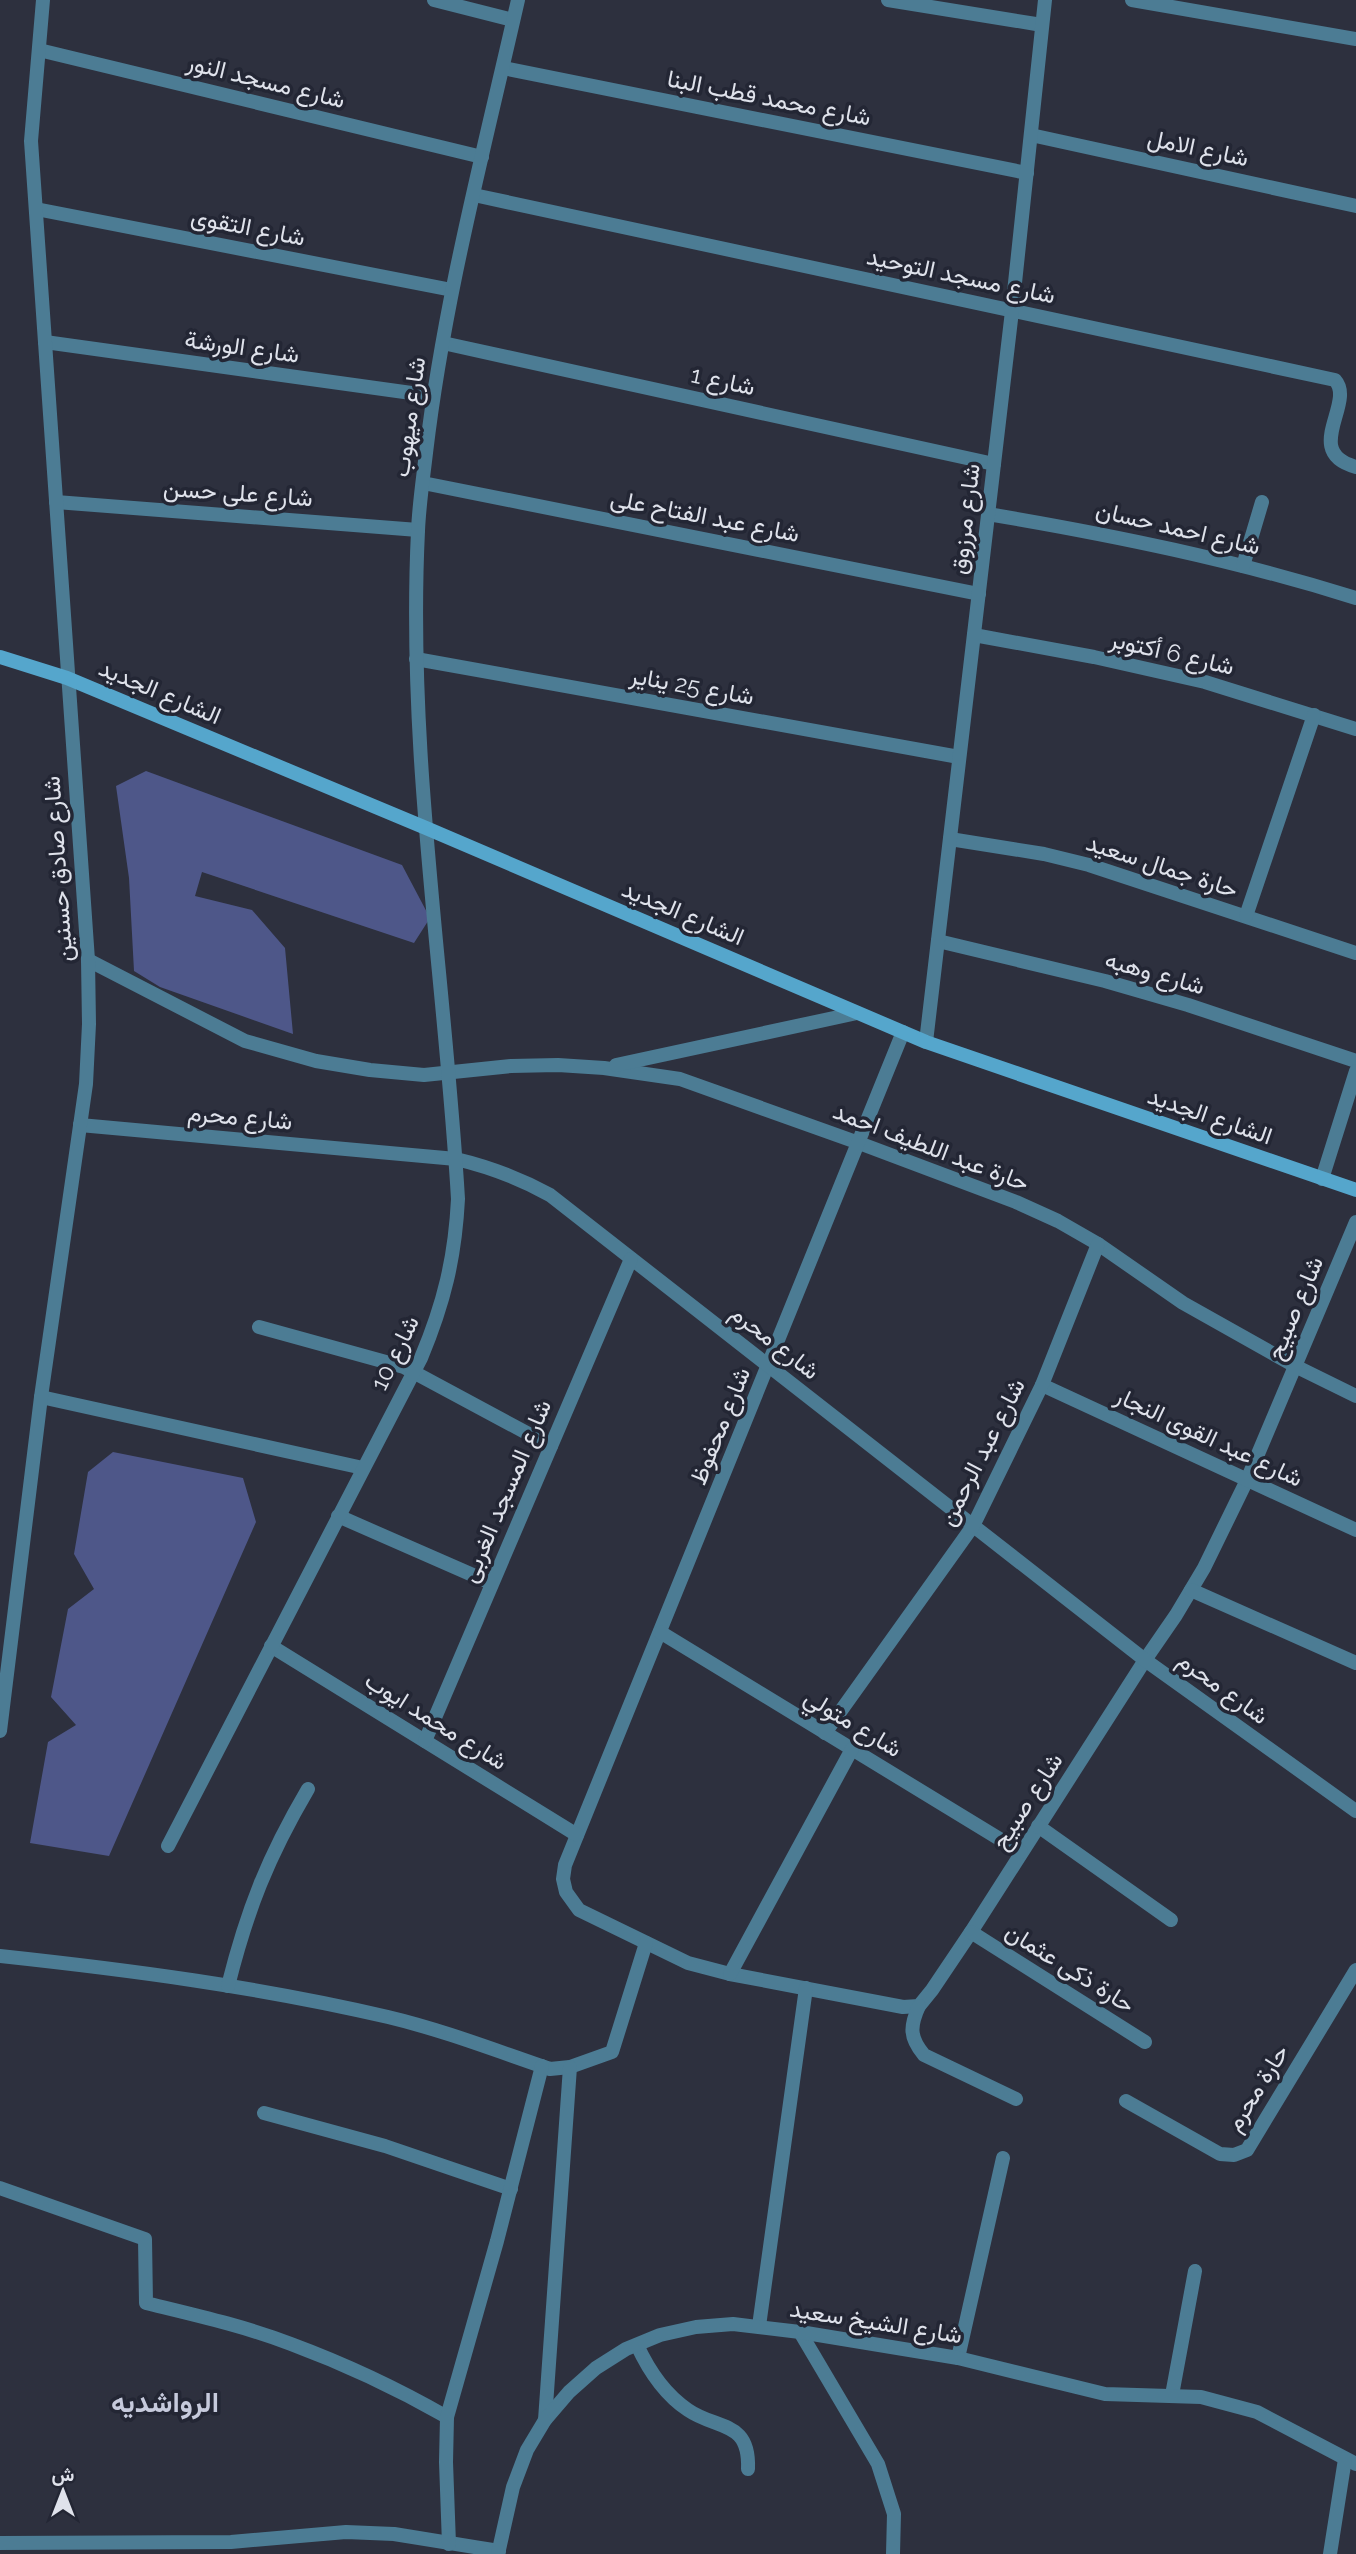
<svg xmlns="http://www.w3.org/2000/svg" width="1356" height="2554" font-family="Raleway,Vazirmatn,sans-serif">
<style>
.building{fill:#4e5789}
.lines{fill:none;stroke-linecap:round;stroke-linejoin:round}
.minor{stroke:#4c7c94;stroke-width:14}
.tertiary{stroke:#4c7c94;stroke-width:14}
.secondary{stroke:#55a6cc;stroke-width:14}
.labels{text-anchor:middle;stroke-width:7;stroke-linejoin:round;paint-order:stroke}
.street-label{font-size:24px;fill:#dfe2eb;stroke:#232634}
.quarter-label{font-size:28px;font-weight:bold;fill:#c6cadc;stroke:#232634}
</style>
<rect width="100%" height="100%" fill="#2d303e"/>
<g class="building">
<path d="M146,771L402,865L430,918L414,943L202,872L195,896L252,910L285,948L293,1034L160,987L134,971L129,878L116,786Z"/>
<path d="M113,1452L243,1478L256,1522L109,1856L30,1843L48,1742L76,1725L51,1697L68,1609L94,1589L74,1554L88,1472Z"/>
</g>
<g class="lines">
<g class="minor">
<path d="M434,0L513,20"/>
<path d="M888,0L1042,25"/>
<path d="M1132,0L1356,39"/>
<path d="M39,50L482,157"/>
<path d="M503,68L1027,173"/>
<path d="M1031,135L1356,206"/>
<path d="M474,195L1335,380C1356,403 1301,452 1356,467"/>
<path d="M36,209L452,290"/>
<path d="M45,342L433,396"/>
<path d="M443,343L994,464"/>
<path d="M423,483L979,594"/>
<path d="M56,502L418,530"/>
<path d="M988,514C1113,535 1235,560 1356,598"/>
<path d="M1243,566L1262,502"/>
<path d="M974,635L1094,657L1205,682L1356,729"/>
<path d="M416,659L959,757"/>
<path d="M950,839L1044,854L1089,865L1356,953"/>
<path d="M1246,916L1314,715"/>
<path d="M938,941L1105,981L1188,1005L1356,1061"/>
<path d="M88,960L245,1041L316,1061L370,1070L424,1075L511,1066L558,1065L604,1068L680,1079L859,1143L1016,1202L1058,1221L1098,1244L1183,1303L1295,1366L1356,1396"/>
<path d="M903,1032L565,1865L563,1879L566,1892L579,1910L688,1963L730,1974L903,2007L919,2006L932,1990L971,1932L1145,1660L1176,1615L1204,1568L1247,1480L1356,1222"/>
<path d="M926,1042L1012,311L1045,0"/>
<path d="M616,1065L857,1013"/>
<path d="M80,1125L456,1159C490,1167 519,1178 550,1195L1145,1660L1356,1811"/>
<path d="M1322,1179L1356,1071"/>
<path d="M259,1327L404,1367L551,1446"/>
<path d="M1042,1385L1356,1530"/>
<path d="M41,1397L363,1468"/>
<path d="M338,1516L491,1583"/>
<path d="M1191,1590L1356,1663"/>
<path d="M660,1632L1021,1852"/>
<path d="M271,1646L577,1835"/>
<path d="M825,1733L973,1526L1042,1385L1098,1244"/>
<path d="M425,1741L631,1259"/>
<path d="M1038,1826L1171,1920"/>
<path d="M168,1846L421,1358C444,1303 455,1258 458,1199C445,977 407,754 418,531C419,505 423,479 426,453C444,300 484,150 518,0"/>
<path d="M971,1932L1145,2042"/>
<path d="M0,1956C130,1970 260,1987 388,2017C443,2030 497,2051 550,2069L570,2067L612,2052L646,1943"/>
<path d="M730,1974L852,1749"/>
<path d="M228,1986C247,1910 268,1857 308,1789"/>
<path d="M919,2006C910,2026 909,2037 924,2055L1016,2099"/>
<path d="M1126,2101L1220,2154L1234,2155L1247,2150L1356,1970"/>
<path d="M264,2113L385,2146L511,2189"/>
<path d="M0,2188L145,2239L146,2303C195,2315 244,2326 291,2344C345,2364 398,2389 447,2417"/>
<path d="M759,2326L806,1988"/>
<path d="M800,2332L878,2464L894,2514L893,2554"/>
<path d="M637,2345C649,2371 664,2394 688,2410C717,2430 750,2420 748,2469"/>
<path d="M958,2358L1003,2158"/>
<path d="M1172,2395L1195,2271"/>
<path d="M545,2420L570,2067"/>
<path d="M0,2543L231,2542L346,2532L394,2534L499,2551"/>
<path d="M449,2544L446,2462L447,2417L497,2241L542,2066"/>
<path d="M498,2554L513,2487L527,2450L545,2420L569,2392L596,2368L626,2349L660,2335L696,2327L733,2324L800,2332L958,2358L1105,2394L1201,2397L1257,2412L1356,2464"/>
<path d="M1330,2554L1345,2459"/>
</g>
<path class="tertiary" d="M0,1731L41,1397L86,1084L89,1024L88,960L31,141L43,0"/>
<path class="secondary" d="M0,657L67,678L426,828L926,1042L1356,1190"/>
</g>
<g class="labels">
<g class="street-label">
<text transform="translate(266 81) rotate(14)" y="8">شارع مسجد النور</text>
<text transform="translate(769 98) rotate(11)" y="8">شارع محمد قطب البنا</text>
<text transform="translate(1198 148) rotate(12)" y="8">شارع الامل</text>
<text transform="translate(248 227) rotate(11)" y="8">شارع التقوى</text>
<text transform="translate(961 276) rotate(12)" y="8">شارع مسجد التوحيد</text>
<text transform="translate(242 347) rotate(8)" y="8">شارع الورشة</text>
<text transform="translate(723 381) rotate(12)" y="8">شارع 1</text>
<text transform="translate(409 417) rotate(-82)" y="8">شارع ميهوب</text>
<text transform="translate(238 493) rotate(4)" y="8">شارع على حسن</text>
<text transform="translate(705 516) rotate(11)" y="8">شارع عبد الفتاح على</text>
<text transform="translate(965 519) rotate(-83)" y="8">شارع مرزوق</text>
<text transform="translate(1178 528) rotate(13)" y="8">شارع احمد حسان</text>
<text transform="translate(1172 653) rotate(13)" y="8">شارع 6 أكتوبر</text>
<text transform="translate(692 686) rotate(10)" y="8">شارع 25 يناير</text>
<text transform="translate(160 692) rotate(23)" y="8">الشارع الجديد</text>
<text transform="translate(1162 866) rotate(18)" y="8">حارة جمال سعيد</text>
<text transform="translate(58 869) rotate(-94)" y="8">شارع صادق حسنين</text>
<text transform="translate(683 913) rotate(23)" y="8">الشارع الجديد</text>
<text transform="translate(1155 973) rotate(16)" y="8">شارع وهبه</text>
<text transform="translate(1210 1116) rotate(19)" y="8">الشارع الجديد</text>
<text transform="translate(240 1117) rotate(5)" y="8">شارع محرم</text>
<text transform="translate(931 1147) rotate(21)" y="8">حارة عبد اللطيف احمد</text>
<text transform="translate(1295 1308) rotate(-67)" y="8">شارع صبيح</text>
<text transform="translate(775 1342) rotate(38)" y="8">شارع محرم</text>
<text transform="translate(395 1353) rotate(-64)" y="8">شارع 10</text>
<text transform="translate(720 1426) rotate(-68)" y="8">شارع محفوظ</text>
<text transform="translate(1209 1437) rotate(25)" y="8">شارع عبد القوى النجار</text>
<text transform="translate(982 1452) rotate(-63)" y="8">شارع عبد الرحمن</text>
<text transform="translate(506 1491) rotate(-67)" y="8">شارع المسجد الغربى</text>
<text transform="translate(1223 1688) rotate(36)" y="8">شارع محرم</text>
<text transform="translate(436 1721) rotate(32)" y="8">شارع محمد ايوب</text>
<text transform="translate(853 1723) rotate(31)" y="8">شارع متولي</text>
<text transform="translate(1027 1801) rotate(-57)" y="8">شارع صبيح</text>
<text transform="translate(1070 1968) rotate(32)" y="8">حارة ذكى عثمان</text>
<text transform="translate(1257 2088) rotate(-58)" y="8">حارة محرم</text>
<text transform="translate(876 2322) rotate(9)" y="8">شارع الشيخ سعيد</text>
</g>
<g class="quarter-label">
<text x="165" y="2412">الرواشديه</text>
</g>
</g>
<g transform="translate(63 2491)" stroke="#232634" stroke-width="5" paint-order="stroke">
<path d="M0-5L12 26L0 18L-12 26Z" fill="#dfe2eb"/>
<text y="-10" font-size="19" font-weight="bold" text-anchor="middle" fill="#dfe2eb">ش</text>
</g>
</svg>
